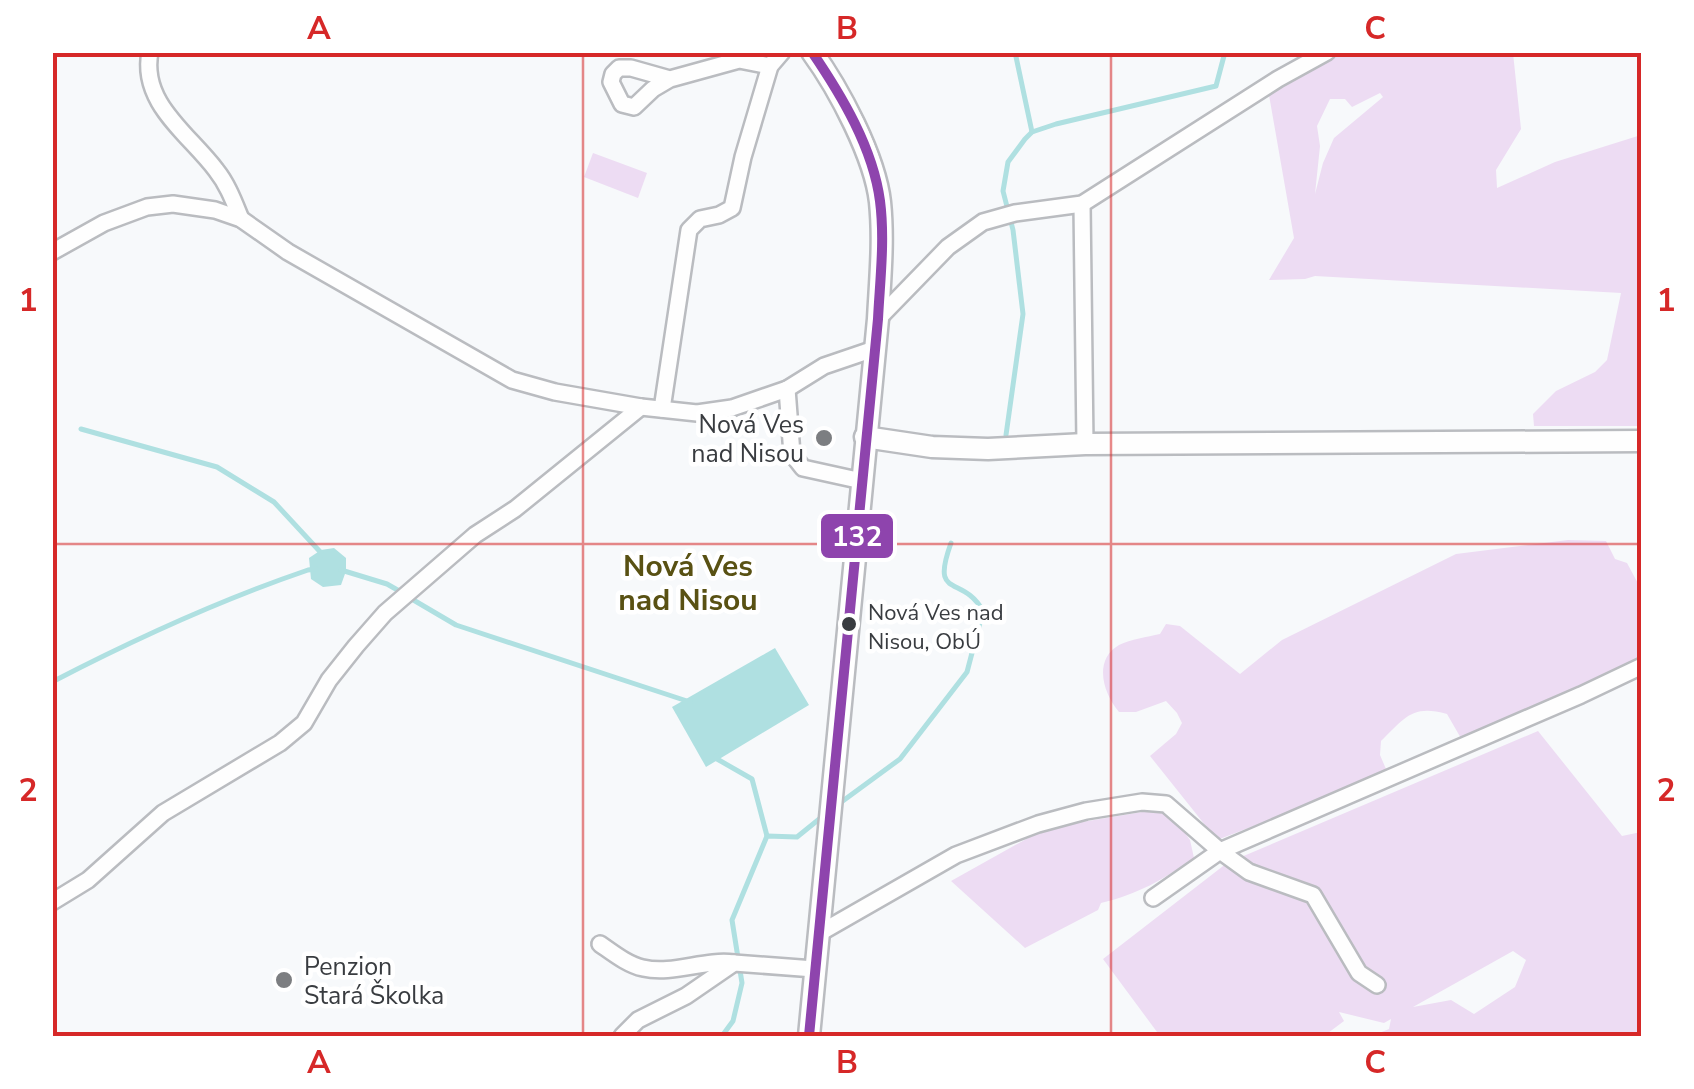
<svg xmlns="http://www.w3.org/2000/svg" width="1694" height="1089" font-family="'Nunito Sans',sans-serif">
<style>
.green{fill:#eddcf3;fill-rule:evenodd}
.water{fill:#afe0e1}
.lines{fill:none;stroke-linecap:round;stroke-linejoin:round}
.stream{stroke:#afe0e1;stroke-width:5}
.minor-casing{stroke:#babcc0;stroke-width:20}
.tertiary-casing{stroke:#babcc0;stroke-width:25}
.minor{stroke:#fefefe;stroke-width:15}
.tertiary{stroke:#fefefe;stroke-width:20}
.bus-1-casing{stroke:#fff;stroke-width:18}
.bus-1{stroke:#8e44ad;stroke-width:10}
.grid{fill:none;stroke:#d62828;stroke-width:2.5;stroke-opacity:0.55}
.poi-dot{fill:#7c7e81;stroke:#fff;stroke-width:4}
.bus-dot{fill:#393c40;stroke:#fff;stroke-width:4}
.labels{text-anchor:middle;stroke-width:9;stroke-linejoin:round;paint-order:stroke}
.bus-label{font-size:22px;fill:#393c40;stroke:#fff;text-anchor:start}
.poi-label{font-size:25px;fill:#393c40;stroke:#fff;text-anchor:end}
.quarter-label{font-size:30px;font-weight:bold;fill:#595113;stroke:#fff}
.line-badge{stroke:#fff;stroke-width:4}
.badge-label{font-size:28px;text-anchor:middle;font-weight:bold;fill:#fff}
.neatline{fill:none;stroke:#d62828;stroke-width:4}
.grid-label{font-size:32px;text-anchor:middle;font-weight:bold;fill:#d62828}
</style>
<rect width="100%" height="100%" fill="#f7f9fb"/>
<g class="green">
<path d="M1341,53H1513L1521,129L1496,170L1497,188L1555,162L1641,135V426H1534L1533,414L1556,391L1595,372L1607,360L1621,293L1315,276L1305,279L1269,280L1294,238L1269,95L1289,78ZM1380,93L1383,97L1334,138L1323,163L1315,194L1320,146L1317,126L1330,99H1345L1352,107Z"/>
<path d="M593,153L647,173L638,198L584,177Z"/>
<path d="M1568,540L1606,541L1615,559L1627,563L1641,589V663L1462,740L1447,714C1412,704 1405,718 1381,741L1380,755L1386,769L1314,803L1217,840L1150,756L1176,734L1182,723L1177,713L1166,701L1136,712H1119C1103,693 1093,660 1119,645C1131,639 1147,637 1160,634L1166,624L1180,626L1240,674L1282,640L1456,554Z"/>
<path d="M1538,731L1622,836L1641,832V1036H1372L1389,1029L1391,1019L1384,1023L1339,1012L1344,1021L1324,1036H1160L1103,959L1227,863ZM1513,951L1526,960L1515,987L1474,1014L1451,1000L1413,1007Z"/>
<path d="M1154,810L1171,813L1190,840L1194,858C1163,880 1138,894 1101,903L1098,910L1025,948L951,881L1046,828Z"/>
</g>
<g class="water">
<path d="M334,548L346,558V571L341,585L323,587L311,579L309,558L321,550Z"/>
<path d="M775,648L809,705L706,767L672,707Z"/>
</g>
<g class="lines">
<g class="stream">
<path d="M1015,52L1032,132"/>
<path d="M81,429L217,467L274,502L324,556"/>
<path d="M1006,435L1023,314L1013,230L1003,191L1008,162L1025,139L1032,132L1056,124L1216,86L1225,52"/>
<path d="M341,570L387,584L401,592"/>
<path d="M410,598L456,625L690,702"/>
<path d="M52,682C135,639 220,600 308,570L316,569"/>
<path d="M716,756L717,759L752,779L767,836"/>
<path d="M840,803L900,759L967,672L983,611C962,573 930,601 951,543"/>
<path d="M722,1036L733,1021L742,983L732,920L767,836L797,837L823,816"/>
</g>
<g class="minor-casing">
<g id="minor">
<path d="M150,52C140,103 189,134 216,170C228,185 234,202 241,219"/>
<path d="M670,79L653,89L634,107L622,104L611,82L613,74L619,68H631L670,79L739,60L770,66"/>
<path d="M1082,204L1085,444"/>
<path d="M52,252L104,223L147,207L173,204L215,210L241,219L288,252L512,380L555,392L641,407L697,413L732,408L787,389L824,366L874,349"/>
<path d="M878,319L948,247L983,222L1015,213L1082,204L1278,79L1327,52"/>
<path d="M787,389L792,454L803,468L862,481"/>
<path d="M662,409L689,230L700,219L719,215L732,208L743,157L770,66L782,52"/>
<path d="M1153,898L1220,851L1249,872L1313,895L1359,973L1377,985"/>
<path d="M52,902L88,880L163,813L280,743L304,723L329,680L356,646L385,613L475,535L515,509L641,407"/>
<path d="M818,934L956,855L1038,824L1086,811L1142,802L1166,804L1220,851L1581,695L1642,666"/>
<path d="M600,944C613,953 628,965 643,968C673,975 704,959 734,963"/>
<path d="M622,1036L638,1020L686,996L734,963L814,969"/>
</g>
</g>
<g class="tertiary-casing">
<g id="tertiary">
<path d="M865,437L932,447L988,449L1085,444L1642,441"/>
<path d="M809,1036L878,319C880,280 884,241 880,202C875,157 839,89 812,52"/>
</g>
</g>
<use href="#minor" class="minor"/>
<use href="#tertiary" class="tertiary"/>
<g class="bus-1-casing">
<path id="bus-1" d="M809,1036L878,319C880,280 885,240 880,201C873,148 842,96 812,52"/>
</g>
<use href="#bus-1" class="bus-1"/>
</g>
<path class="grid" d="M583,52V1036M1111,52V1036M52,544H1642"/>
<g class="poi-dot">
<circle cx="824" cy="438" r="10"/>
<circle cx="284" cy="980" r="10"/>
</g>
<circle class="bus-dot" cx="849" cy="624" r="9"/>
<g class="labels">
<g class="bus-label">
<text x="868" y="620">Nová Ves nad<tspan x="868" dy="29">Nisou, ObÚ</tspan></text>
</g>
<g class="poi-label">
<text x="804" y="433">Nová Ves<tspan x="804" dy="29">nad Nisou</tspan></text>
<text x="304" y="975" text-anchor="start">Penzion<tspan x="304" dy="29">Stará Školka</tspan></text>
</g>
<g class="quarter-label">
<text x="688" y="576">Nová Ves<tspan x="688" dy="34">nad Nisou</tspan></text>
</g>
</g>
<rect class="line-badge" x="819" y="512" width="76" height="48" rx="10" fill="#8e44ad"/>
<g class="badge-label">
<text x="857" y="546">132</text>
</g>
<rect width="1694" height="1089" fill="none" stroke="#ffffff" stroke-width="110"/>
<rect x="55" y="55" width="1584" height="979" class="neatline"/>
<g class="grid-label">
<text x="319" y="39">A</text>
<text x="847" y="39">B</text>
<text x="1375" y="39">C</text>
<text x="28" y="311">1</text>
<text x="1666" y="311">1</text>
<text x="28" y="801">2</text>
<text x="1666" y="801">2</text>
<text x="319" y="1073">A</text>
<text x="847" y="1073">B</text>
<text x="1375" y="1073">C</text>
</g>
</svg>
